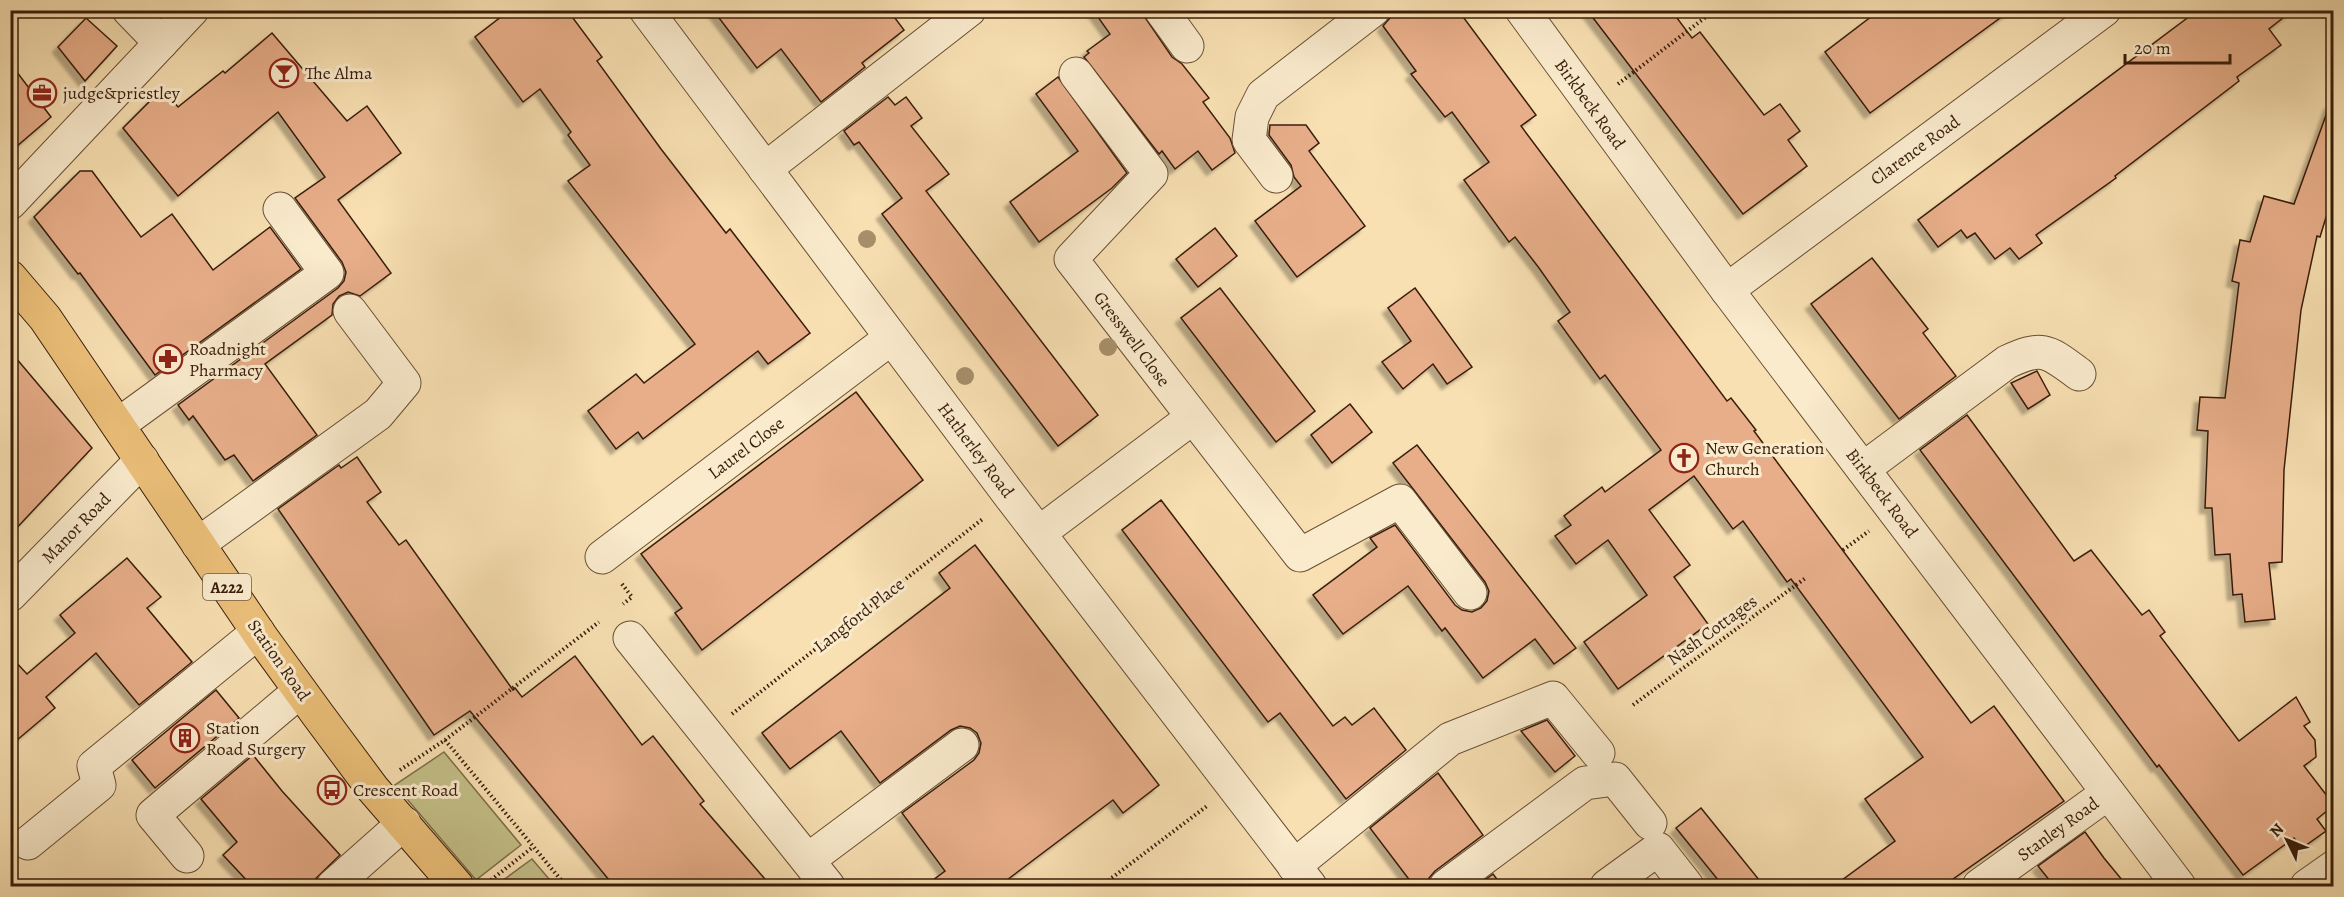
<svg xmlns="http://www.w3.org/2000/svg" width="2344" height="897" font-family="Alegreya,serif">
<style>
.green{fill:#c4c088;stroke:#7e6e49;stroke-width:1.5}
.building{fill:#e7ae89;stroke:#381d0a;stroke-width:1.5;filter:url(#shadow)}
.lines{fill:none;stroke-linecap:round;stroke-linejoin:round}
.minor-casing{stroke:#684e34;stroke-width:35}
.major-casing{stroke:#381d0a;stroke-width:35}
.path{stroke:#381d0a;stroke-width:4;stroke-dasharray:1.5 3;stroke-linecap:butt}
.minor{stroke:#faebcd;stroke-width:33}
.major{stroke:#ecc079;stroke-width:33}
.tree{fill:#a6906a}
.labels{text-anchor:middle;stroke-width:6;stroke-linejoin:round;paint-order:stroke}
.shield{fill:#faebcd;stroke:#725b44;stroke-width:1.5}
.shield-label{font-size:16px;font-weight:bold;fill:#381d0a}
.poi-label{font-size:18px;fill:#381d0a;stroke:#faebcd;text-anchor:start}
.street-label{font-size:18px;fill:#381d0a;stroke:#faebcd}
</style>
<defs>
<filter id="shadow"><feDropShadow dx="-5.5" dy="5.5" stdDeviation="1.5" flood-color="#0004"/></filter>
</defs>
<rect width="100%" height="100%" fill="#f8e0b2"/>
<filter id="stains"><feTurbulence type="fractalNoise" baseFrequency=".00333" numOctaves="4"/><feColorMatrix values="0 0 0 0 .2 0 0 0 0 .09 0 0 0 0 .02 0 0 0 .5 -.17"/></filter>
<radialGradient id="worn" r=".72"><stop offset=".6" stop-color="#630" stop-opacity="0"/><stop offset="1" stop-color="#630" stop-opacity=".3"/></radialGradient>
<g class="green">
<path d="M444,752L521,845L476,880L395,785Z"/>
<path d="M532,859L555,886H495Z"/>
</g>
<g class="building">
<path d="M510,10H567L602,57L597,61L661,149L726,233L730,229L810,333L768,364L758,351L643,439L638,432L616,449L588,411L636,374L644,383L695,344L568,181L590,165L568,135L571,132L540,89L523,102L475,37Z"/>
<path d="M713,10H889L904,30L862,63L865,67L821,102L781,49L757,68Z"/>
<path d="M1093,10H1140L1172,57L1182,64L1209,98L1203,102L1230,138L1235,153L1212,170L1198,151L1175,169L1162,151L1159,154L1084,57L1089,53L1087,51L1110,34Z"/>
<path d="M1391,10H1458L1536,115L1521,126L1727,401L1731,398L1756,430L1754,431L1971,723L1994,706L2064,801L1943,886H1834L1895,841L1865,799L1923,757L1791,579L1787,582L1743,521L1733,529L1694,476L1649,510L1690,565L1674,577L1708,624L1618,689L1584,642L1647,595L1608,540L1576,564L1555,536L1571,525L1564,516L1602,487L1605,492L1661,450L1605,375L1600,379L1558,321L1570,312L1539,268L1515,237L1509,242L1464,180L1489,162L1452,112L1445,117L1411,74L1416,71L1383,26L1390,18Z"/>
<path d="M1587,10H1671L1692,38L1700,32L1764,115L1780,104L1800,131L1788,140L1807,166L1743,214Z"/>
<path d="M1880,10H2011L1870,113L1825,52Z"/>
<path d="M2198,10H2293L2269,29L2281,45L2237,77L2239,81L2115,176L2116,178L2036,235L2042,243L2019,259L2010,248L1995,259L1975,233L1967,238L1961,230L1938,247L1918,220Z"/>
<path d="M86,18L117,46L85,81L58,47Z"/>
<path d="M272,33L347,121L367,106L401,153L338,200L391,273L360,296L348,292L339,296L333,304L332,315L265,364L317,435L253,481L234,455L225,460L193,416L189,420L178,405L338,288L344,281L346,272L342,262L295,198L325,177L278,112L178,196L123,128L163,88L178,107L223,71L225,73Z"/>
<path d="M10,63L51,117L10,152Z"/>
<path d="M1058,77L1127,173L1112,188L1039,242L1010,202L1078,151L1036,94Z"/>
<path d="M888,97L895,105L906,97L922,118L911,126L949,174L926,191L1098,415L1058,446L882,214L902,198L859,142L854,145L844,131Z"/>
<path d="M2330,104H2334V191L2320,237L2317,236L2301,310L2284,470L2282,562L2269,563L2275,619L2245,622L2242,594L2233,595L2230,554L2215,555L2212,508H2205L2208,431L2197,430L2200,397L2225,398L2239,283L2232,281L2240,240L2250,242L2264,196L2294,204Z"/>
<path d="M1270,125H1306L1319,143L1309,151L1365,226L1297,277L1255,221L1301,186L1294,177L1291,165L1269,135Z"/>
<path d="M80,171H92L141,237L172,214L213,270L270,227L301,269L155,375L80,273L78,274L34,217Z"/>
<path d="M1215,228L1237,256L1198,287L1176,259Z"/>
<path d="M1872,258L1928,329L1923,333L1956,376L1899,419L1811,304Z"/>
<path d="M1220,288L1315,411L1276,442L1181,318Z"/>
<path d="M1415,288L1472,367L1447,384L1433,364L1403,389L1382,362L1411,341L1388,308Z"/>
<path d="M10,351L92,448L10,535Z"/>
<path d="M2037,371L2050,395L2028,409L2011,383Z"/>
<path d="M856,392L923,480L702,650L675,613L682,608L641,554Z"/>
<path d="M1350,404L1372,432L1332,463L1311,435Z"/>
<path d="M1967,415L2074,561L2091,550L2142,615L2149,610L2165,632L2160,636L2239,741L2296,697L2310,722L2304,726L2315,740L2316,757L2304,766L2334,805L2317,819L2326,831L2302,848L2294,838L2243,875L2159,765L2157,767L1920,450Z"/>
<path d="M1417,445L1576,648L1554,664L1535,639L1483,678L1445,628L1442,631L1408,586L1343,634L1313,595L1377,547L1370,538L1395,525L1455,605L1462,610L1472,612L1481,608L1487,601L1489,591L1485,582L1393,463Z"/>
<path d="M357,457L381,492L367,502L399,545L406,540L513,690L515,688L522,697L575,656L642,745L653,736L704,801L700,804L771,886H614L470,711L434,735L278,509L339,465L341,468Z"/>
<path d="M1161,500L1333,726L1345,717L1352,725L1374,708L1406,750L1346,799L1280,713L1268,722L1122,530Z"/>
<path d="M975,545L1159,785L1123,813L1113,800L999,886H925L945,871L902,813L974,760L979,753L981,743L977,733L970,728L960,726L951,730L880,783L841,731L790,769L762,733L950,588L939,573Z"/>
<path d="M127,558L161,597L147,608L192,662L139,705L96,653L46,697L55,708L10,746V656L27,674L75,633L60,615Z"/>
<path d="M216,690L239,718L155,788L132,760Z"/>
<path d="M1547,720L1575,756L1555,772L1521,731Z"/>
<path d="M253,755L282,791L340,855L308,886H252L223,855L237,842L201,799Z"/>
<path d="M1438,773L1483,835L1435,871L1429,878L1428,886H1414L1370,828Z"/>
<path d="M1701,808L1764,886H1723L1676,828Z"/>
<path d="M2085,832L2104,858L2127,886H2054L2038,866Z"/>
<path d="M1493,874L1502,886H1477Z"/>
</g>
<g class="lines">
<g class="minor-casing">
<g id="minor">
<path d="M129,10L161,43"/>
<path d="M646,10L1011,497L1310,886"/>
<path d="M1161,10L1187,46"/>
<path d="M1522,10L1727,290L2179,886"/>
<path d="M1076,74L1151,174L1071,259L1300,555L1400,501L1470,593"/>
<path d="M765,169L969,10"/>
<path d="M1276,176L1249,140L1252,117L1263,95L1373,10"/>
<path d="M10,203L192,10"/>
<path d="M1727,290L2104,10"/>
<path d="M118,425L327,273L280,209"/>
<path d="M1863,469L2007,362C2043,345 2048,351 2079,374"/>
<path d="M1039,533L1192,418"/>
<path d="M198,544L378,414L404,383L350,311"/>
<path d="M602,557L891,338"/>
<path d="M10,595L142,460"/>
<path d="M630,638L828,886"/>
<path d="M28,843L99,785L94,766L258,632"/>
<path d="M187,856L153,815L300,691"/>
<path d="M808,860L962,745"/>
<path d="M1294,866L1450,739L1553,698L1598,753"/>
<path d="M333,886L404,823"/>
<path d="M1446,886L1585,783L1615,779L1650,823"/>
<path d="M1607,886L1658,849L1687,886"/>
<path d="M1979,886L2108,793"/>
<path d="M2307,886L2334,867"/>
</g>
</g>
<g class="major-casing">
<path id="major" d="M10,277L45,318L262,638L318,715L373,789L457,886"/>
</g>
<g class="path">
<path d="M1618,84L1715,10"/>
<path d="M1843,550L1869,531"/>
<path d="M622,584L632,597L623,604"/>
<path d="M1633,705L1807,577"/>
<path d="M732,714L984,518"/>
<path d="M445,740L566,886"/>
<path d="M400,770L445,740L599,622"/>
<path d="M491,880L533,847"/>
<path d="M1101,886L1207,806"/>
</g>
<use href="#minor" class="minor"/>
<use href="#major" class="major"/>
</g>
<g class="tree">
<circle cx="867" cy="239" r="9"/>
<circle cx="1108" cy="347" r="9"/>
<circle cx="965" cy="376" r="9"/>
</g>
<defs>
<g id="bar-ring" transform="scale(1.5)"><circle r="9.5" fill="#faebcd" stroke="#8f2418" stroke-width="1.5"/><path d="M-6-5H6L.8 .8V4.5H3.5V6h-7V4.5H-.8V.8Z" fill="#8f2418"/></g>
<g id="office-ring" transform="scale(1.5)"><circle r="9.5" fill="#faebcd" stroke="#8f2418" stroke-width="1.5"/><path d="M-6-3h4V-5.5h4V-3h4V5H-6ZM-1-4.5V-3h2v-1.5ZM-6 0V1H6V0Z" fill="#8f2418"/></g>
<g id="pharmacy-ring" transform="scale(1.5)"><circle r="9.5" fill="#faebcd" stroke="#8f2418" stroke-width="1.5"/><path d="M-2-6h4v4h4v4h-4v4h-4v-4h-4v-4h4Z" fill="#8f2418"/></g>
<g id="church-ring" transform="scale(1.5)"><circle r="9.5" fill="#faebcd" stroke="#8f2418" stroke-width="1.5"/><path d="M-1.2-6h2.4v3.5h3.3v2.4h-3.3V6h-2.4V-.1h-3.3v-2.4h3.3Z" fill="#8f2418"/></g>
<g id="building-ring" transform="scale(1.5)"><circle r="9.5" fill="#faebcd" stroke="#8f2418" stroke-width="1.5"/><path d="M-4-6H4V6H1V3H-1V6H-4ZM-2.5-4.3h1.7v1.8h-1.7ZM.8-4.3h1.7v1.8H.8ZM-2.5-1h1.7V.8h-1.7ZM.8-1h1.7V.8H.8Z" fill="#8f2418"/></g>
<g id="bus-ring" transform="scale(1.5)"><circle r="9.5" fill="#faebcd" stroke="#8f2418" stroke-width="1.5"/><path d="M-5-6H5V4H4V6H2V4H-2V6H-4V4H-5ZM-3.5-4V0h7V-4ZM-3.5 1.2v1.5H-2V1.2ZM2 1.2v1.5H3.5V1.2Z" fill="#8f2418"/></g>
</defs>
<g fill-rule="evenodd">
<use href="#bar-ring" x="284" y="73"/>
<use href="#office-ring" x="42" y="93"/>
<use href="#pharmacy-ring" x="168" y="359"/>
<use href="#church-ring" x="1684" y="458"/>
<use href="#building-ring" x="185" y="738"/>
<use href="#bus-ring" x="332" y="790"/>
</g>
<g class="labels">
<rect class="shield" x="203" y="574" width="48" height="26" rx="4.5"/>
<g class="shield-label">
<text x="227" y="593">A222</text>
</g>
<g class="poi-label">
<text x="305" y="79">The Alma</text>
<text x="63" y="99">judge&amp;priestley</text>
<text x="189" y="355">Roadnight<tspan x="189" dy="21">Pharmacy</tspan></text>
<text x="1705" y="454">New Generation<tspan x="1705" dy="21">Church</tspan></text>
<text x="206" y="734">Station<tspan x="206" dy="21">Road Surgery</tspan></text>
<text x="353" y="796">Crescent Road</text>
</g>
<g class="street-label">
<text transform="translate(1590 104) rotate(54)" y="6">Birkbeck Road</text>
<text transform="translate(1915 150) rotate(-36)" y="6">Clarence Road</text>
<text transform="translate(1132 339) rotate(53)" y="6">Gresswell Close</text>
<text transform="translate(746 448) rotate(-37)" y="6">Laurel Close</text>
<text transform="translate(976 450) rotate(53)" y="6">Hatherley Road</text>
<text transform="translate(1882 493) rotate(53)" y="6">Birkbeck Road</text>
<text transform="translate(76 528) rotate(-46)" y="6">Manor Road</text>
<text transform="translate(859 615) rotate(-38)" y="6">Langford Place</text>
<text transform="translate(1712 630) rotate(-36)" y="6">Nash Cottages</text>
<text transform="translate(279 660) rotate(55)" y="6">Station Road</text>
<text transform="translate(2058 829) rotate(-36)" y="6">Stanley Road</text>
</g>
</g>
<rect width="2344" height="897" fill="none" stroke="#f8e0b2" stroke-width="36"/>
<rect x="12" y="12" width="2320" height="873" fill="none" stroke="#381d0a" stroke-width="3"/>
<rect x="18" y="18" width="2308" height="861" fill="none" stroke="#381d0a" stroke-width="1.5"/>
<g transform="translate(2287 840) rotate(313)" stroke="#faebcd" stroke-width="4.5" paint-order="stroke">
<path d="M0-4.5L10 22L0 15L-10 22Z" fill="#381d0a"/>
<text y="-9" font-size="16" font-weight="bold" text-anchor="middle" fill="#381d0a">N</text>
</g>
<path d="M2125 54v9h105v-9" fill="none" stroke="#381d0a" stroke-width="3"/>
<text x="2134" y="54" font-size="18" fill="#381d0a" stroke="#faebcd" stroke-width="4.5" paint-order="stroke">20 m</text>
<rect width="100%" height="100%" filter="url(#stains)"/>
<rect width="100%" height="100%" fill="url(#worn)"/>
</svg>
